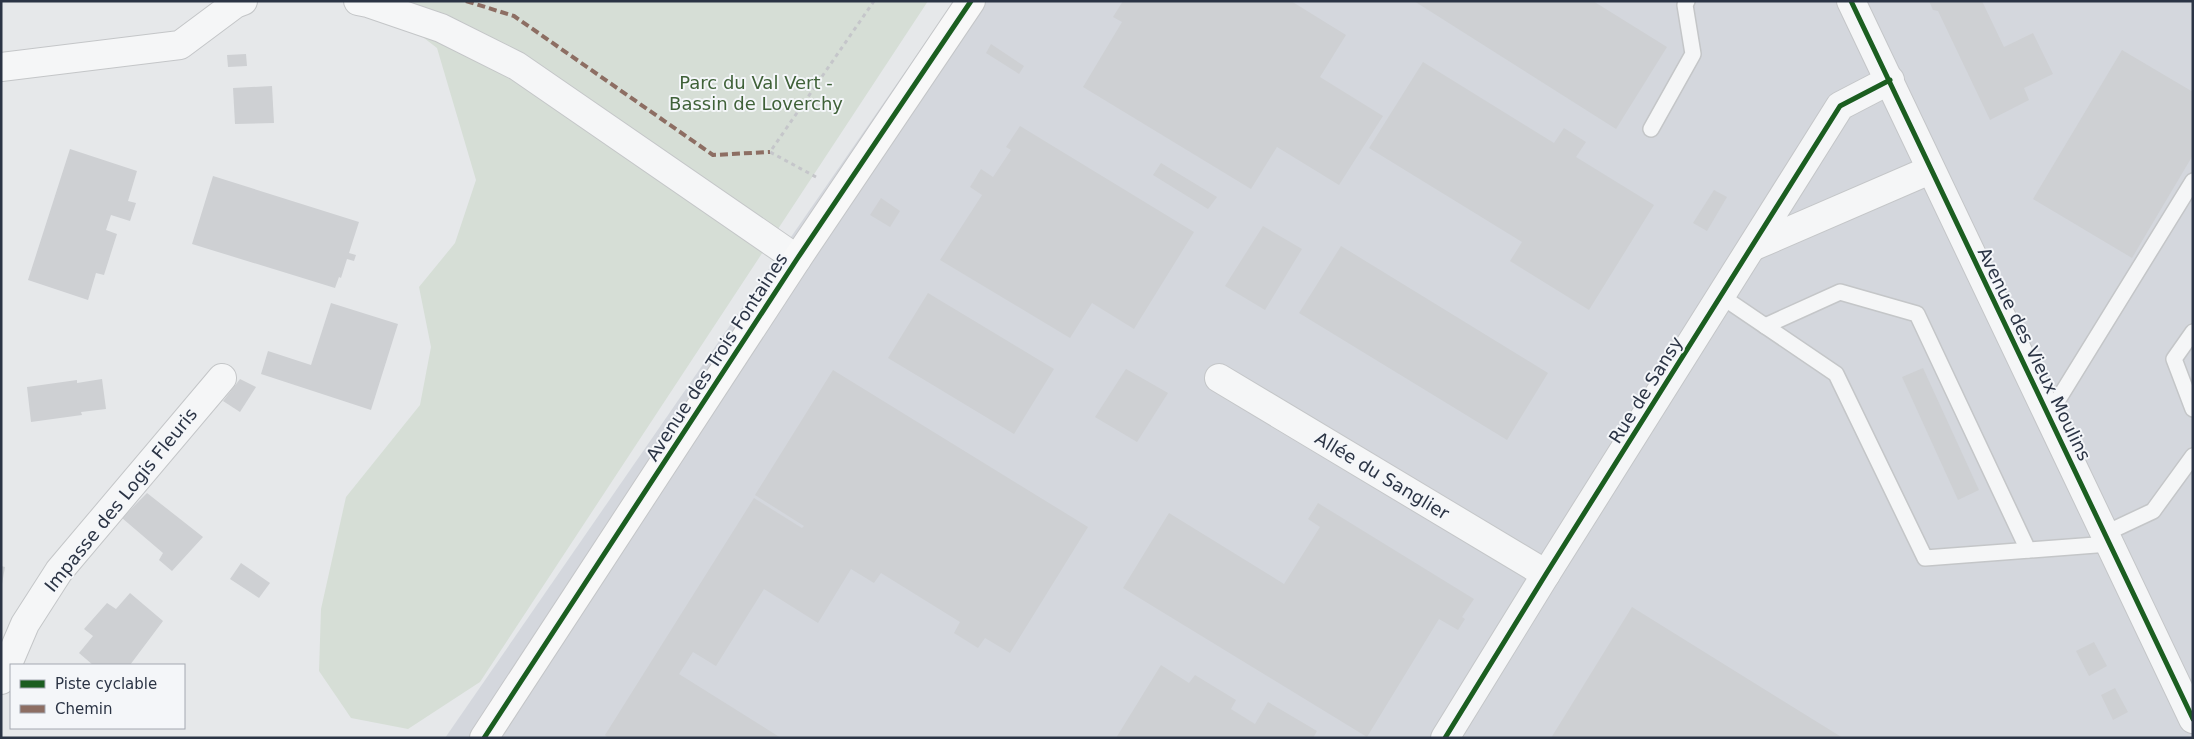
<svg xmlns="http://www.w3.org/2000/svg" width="2194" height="739" font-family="'DejaVu Sans',sans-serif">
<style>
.built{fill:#d4d7dd}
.green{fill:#d6ded6}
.building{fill:#ced0d3}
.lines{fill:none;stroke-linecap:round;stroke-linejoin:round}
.lane-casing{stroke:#c4c6c8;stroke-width:18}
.street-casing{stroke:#c4c6c8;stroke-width:30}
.secondary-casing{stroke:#c4c6c8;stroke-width:30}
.path{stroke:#c5c6ca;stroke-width:3;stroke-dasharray:4 4;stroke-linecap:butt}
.lane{stroke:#f5f6f7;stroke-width:15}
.street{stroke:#f5f6f7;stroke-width:28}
.secondary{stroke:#f8f8f8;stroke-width:28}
.quiet{stroke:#8d6e63;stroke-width:4;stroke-dasharray:8 4;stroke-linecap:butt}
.cycleway-casing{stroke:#f4f6f9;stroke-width:8}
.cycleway{stroke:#1b5e20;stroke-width:5}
.labels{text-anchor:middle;stroke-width:4;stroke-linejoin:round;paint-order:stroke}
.park-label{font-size:18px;fill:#3f6138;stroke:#f4f6f9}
.street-label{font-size:18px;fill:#2b3445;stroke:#f4f6f9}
</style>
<rect width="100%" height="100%" fill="#e6e8ea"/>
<path class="built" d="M954,1H2193V738H445Z"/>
<path class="green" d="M376,1H928L480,682L408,729L351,718L319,671L321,609L346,497L420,405L431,347L419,287L455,243L476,180L437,48Z"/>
<g class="building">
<path d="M1123,1H1291L1346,35L1320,77L1383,116L1339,185L1277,147L1251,189L1083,87L1122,22L1113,17Z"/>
<path d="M1414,1H1593L1667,47L1616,129Z"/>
<path d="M1929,1H1982L2004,47L2033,33L2053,74L2024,88L2029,100L1990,120L1938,11L1933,10Z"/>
<path d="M991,44L1024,66L1019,74L986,53Z"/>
<path d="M2122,50L2193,92V155L2132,258L2033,199Z"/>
<path d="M246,54L247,66L228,67L227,55Z"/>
<path d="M1423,62L1554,143L1564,128L1586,142L1576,157L1654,205L1589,310L1510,261L1522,242L1369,148Z"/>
<path d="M272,86L274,123L235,124L233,88Z"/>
<path d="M1020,126L1194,232L1134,329L1092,303L1070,338L940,260L982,195L970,187L981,169L993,177L1011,150L1006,147Z"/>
<path d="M70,149L137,171L128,201L136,203L130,221L111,215L106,230L117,234L104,275L96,273L88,300L28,280Z"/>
<path d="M1161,163L1217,197L1208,209L1153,175Z"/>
<path d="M213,176L359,222L349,253L356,255L354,261L347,259L341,278L339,277L335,288L192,244Z"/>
<path d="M1714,190L1727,197L1707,231L1693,223Z"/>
<path d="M881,198L900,211L890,227L870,215Z"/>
<path d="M1263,226L1302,249L1265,310L1225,286Z"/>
<path d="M1341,246L1548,373L1507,440L1299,313Z"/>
<path d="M928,293L1054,369L1014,434L888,358Z"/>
<path d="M331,303L398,324L371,410L261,374L268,351L311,365Z"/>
<path d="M1923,368L1979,490L1958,500L1902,377Z"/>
<path d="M1126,369L1168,393L1137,442L1095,417Z"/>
<path d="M833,370L1088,527L1010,653L985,638L978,648L954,633L960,622L881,573L874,583L851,569L818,623L764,589L716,666L693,652L679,674L781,738H608L605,735L754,498L802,528L804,526L755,495Z"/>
<path d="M102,379L106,409L81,412L82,415L31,422L27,387L77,380V383Z"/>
<path d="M240,379L256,387L240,412L223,401Z"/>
<path d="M147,493L203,537L172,571L159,560L163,553L122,518Z"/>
<path d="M1318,503L1474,599L1462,617L1465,619L1458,630L1439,619L1367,737L1123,588L1169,513L1284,584L1320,527L1308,519Z"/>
<path d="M241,563L270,583L259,598L230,579Z"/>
<path d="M1,566L5,567L2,584H1Z"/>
<path d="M130,593L163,621L130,665H93L79,653L93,636L84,629L107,603L116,609Z"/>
<path d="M1632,607L1843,738H1551Z"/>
<path d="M2094,642L2107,666L2089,676L2076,651Z"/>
<path d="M1161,665L1189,683L1195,675L1236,700L1231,709L1255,724L1268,702L1317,731L1313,738H1116Z"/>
<path d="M2115,688L2128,712L2113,720L2101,695Z"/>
</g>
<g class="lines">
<g class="lane-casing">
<g id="lane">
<path d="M1651,129L1693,54L1685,5L1687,1"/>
<path d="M1721,296L1836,374L1925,558L2109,544"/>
<path d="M1765,326L1840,292L1917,314L2028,550"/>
<path d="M2193,332L2174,359L2193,409"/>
<path d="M2048,416L2193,181"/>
<path d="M2104,534L2153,511L2193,456"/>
</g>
</g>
<g class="street-casing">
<g id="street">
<path d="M358,1L368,3L441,28L517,66L797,259"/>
<path d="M1851,1L2193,719"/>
<path d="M1,67L180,45L235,4L243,1"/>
<path d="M1752,247L1930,170"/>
<path d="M1219,378L1546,574"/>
<path d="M1,680L25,624L59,571L222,378"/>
<path d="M1445,738L1546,574L1840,106L1890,80"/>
</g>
</g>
<g class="secondary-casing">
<path id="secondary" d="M484,738L797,259L971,1"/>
</g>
<path class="path" d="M816,177L770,152L874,1"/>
<use href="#lane" class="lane"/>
<use href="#street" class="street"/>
<use href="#secondary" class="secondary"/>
<path class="quiet" d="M466,1L514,16L713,155L770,152"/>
<g class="cycleway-casing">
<g id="cycleway">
<path d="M1851,1L2193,719"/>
<path d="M484,738L797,259L971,1"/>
<path d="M1445,738L1546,574L1840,106L1890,80"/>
</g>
</g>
<use href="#cycleway" class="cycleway"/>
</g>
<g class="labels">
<g class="park-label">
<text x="756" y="89">Parc du Val Vert -<tspan x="756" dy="21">Bassin de Loverchy</tspan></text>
</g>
<g class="street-label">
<text transform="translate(2034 354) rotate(64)" y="6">Avenue des Vieux Moulins</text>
<text transform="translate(717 357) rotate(-57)" y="6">Avenue des Trois Fontaines</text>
<text transform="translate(1646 390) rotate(-58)" y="6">Rue de Sansy</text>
<text transform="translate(1382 476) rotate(31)" y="6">Allée du Sanglier</text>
<text transform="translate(121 500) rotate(-51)" y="6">Impasse des Logis Fleuris</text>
</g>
</g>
<rect width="2194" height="739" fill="none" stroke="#2b3445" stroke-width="5"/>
<rect x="10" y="664" width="175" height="65" fill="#f4f6f9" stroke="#a4a8b1"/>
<rect x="20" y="680" width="25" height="8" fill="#1b5e20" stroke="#a4a8b1"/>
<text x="55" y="689" font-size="15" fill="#2b3445">Piste cyclable</text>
<rect x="20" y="705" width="25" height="8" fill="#8d6e63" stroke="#a4a8b1"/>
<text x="55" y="714" font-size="15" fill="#2b3445">Chemin</text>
</svg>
